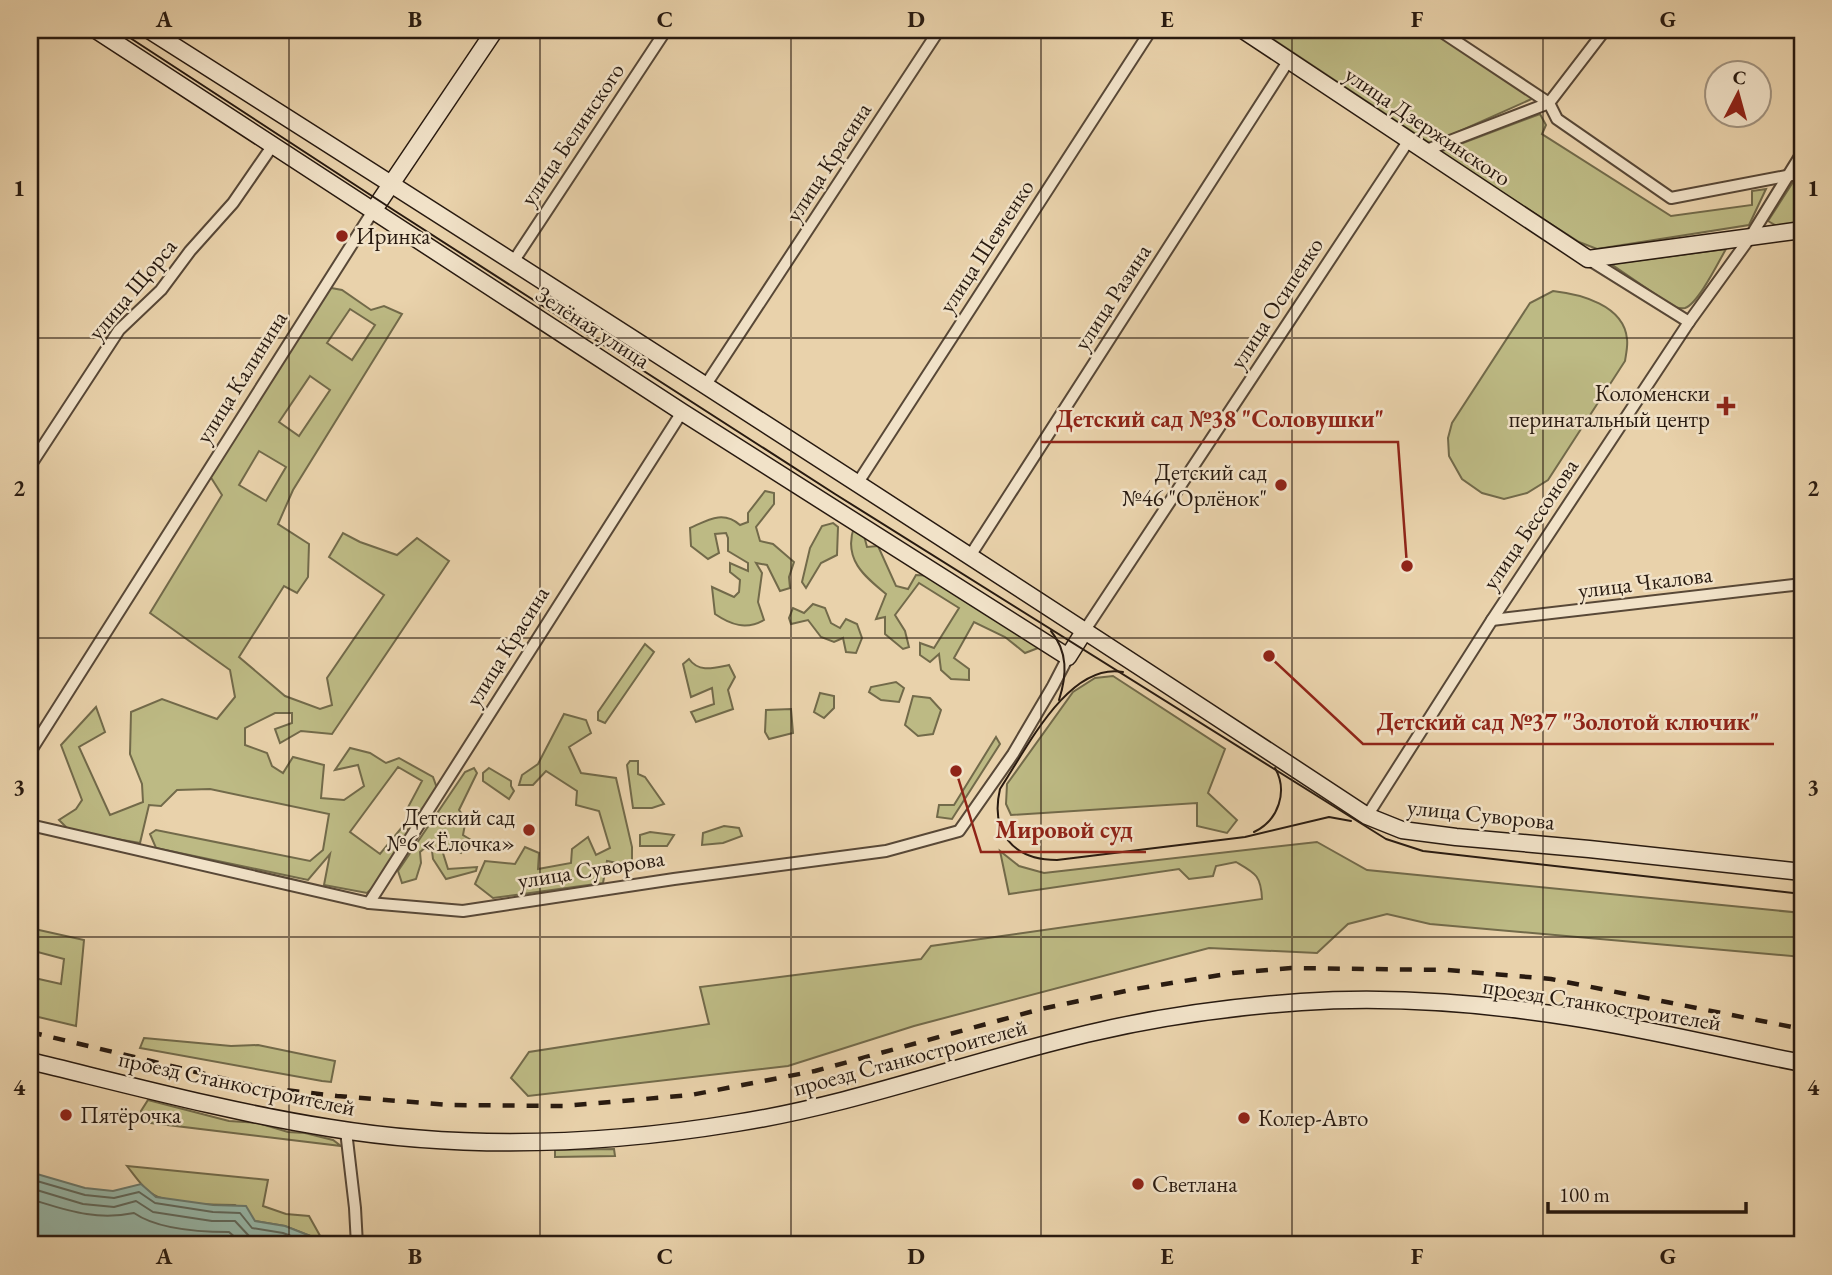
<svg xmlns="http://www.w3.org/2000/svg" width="1832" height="1275" font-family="'EB Garamond',serif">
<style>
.green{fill:#bdba84;stroke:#726a4a;stroke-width:2;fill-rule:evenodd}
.water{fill:#97b8aa;stroke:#6b796c;stroke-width:2}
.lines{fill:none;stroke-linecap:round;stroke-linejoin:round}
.shore{stroke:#60695d;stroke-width:2}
.street-casing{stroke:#584837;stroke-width:14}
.secondary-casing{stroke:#281a10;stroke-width:19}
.street{stroke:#f1e2c8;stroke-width:10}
.secondary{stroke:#f1e2c8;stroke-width:16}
.tram{stroke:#281a10;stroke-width:2}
.rail{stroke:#281a10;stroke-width:4.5;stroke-dasharray:12 12;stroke-linecap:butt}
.grid{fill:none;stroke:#281a10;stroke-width:2;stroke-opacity:0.55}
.poi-dot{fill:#8f2418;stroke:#f1e2c8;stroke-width:2.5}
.labels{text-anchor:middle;stroke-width:5;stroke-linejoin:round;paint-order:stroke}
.street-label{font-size:23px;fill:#281a10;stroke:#f1e2c8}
.poi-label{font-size:23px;fill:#281a10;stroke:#f1e2c8;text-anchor:start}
.leader{fill:none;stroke:#8f2418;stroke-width:2.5}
.callout-dot{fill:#8f2418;stroke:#f1e2c8;stroke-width:2.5}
.callout-label{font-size:24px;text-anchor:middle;font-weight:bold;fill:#8f2418;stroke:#f1e2c8;stroke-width:5;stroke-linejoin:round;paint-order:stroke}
.neatline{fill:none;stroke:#281a10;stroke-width:2.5}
.grid-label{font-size:23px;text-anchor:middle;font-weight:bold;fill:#281a10}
</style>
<rect width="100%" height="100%" fill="#e9d2ab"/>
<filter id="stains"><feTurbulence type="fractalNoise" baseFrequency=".00286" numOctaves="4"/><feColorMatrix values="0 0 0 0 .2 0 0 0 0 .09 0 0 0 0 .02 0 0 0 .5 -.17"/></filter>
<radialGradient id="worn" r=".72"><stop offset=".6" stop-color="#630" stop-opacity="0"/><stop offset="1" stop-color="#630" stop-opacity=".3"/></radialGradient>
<g class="green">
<path d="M1259,30H1434L1536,97L1431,144Z"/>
<path d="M1540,114L1546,125L1542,134L1671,216L1752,205V191L1766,189L1749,225L1597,249L1579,242L1439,152Z"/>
<path d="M1798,178L1802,184V226L1782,229L1768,221L1795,179Z"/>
<path d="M1726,249C1719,261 1698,304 1685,308C1681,309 1678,308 1674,307L1611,264Z"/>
<path d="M326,287L342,290L371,310L384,306L402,314L293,490L278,524L309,544L308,577L297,593L284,586L239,657L285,696L320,709L332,705L327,678L384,595L329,557L343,533L360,542L397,555L417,538L449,561L332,734L301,731L280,743L275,729L292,723V713H275L245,728V745L267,753L272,766L283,773L293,757L324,765L321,798L344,800L364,786L358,765L335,770L350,748L370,753L386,763L399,758L433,777L438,791L413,819L406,811L422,781L398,767L350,832L380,854L403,826L410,832L384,877L367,893L324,885L330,854L308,880L156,848L150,834L156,830L310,861L323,850L329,814L210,789L177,790L161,806L149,805L140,843L70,831L59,820L76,809L82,800L61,745L96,707L105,732L79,747L110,815L143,802L142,784L130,754L131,712L162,699L217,719L235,697L230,670L150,613L222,495L210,476ZM350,309L375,325L352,360L327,343ZM310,376L330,390L299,436L279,422ZM259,451L286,467L266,501L239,485Z"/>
<path d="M1553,291C1580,294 1624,305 1627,339C1628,346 1626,354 1625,361L1548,480L1527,493L1504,499L1482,493L1462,479L1449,456L1448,438L1452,423L1530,303Z"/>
<path d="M765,491L774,493V504L756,527L760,541L773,544L794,562L789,577L790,588L780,591L767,565L756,563L762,573L758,602L764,620C746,630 731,625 715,614L712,587L734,597L739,592L740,580L730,572V563L748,571V563L728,551V538L726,533L715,534L719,553L708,559L691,546L690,528C708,520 723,510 740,525L748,522V513Z"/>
<path d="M833,523L838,527L837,555L821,563L806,588L802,582L810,548L822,526Z"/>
<path d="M854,527L862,528L867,547L878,546L896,586L908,589L916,575L933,576L1046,645L1025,653L1005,637L974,622L954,658L969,669V680L951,679L941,670L939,654L930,662L920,655V643L934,648L959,608L919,583L895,615L905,631L909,647L903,649L885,634V617L876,619L886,594C864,576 843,559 854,527Z"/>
<path d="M813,604L825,608L831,623L840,628L846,619L857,624L862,638L856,653L846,652L843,638L834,642L821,637L808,620L791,624L789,618L793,608L804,613Z"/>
<path d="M645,644L654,652L605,723L598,720V712Z"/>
<path d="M689,659C699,673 714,668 729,665L735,677L728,690L733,709L696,722L691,712L714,704L712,688L691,697L683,664Z"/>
<path d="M1113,676L1225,749L1208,793L1237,820L1227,833L1197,826V803L1011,815L1006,804L1007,784L1073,692L1095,678Z"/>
<path d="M896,682L904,688L899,702L881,700L869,692L871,687Z"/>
<path d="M820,693L834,696V708L824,718L814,712Z"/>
<path d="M913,696L930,698L941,710L933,734L918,736L905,725Z"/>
<path d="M791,709L793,733L769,739L765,732L766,710Z"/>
<path d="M564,714L586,720L591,733L569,747L581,773L616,778L632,847V866L607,861L603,883L493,898L475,884L485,861L515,864L525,847L539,853L538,869L571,863L572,849L588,837L596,855L610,848L599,811L576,805L577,791L546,771L533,785H519L522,775L538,764Z"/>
<path d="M996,737L1000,744L952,819L937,817L939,805H954Z"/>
<path d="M630,761H638V774L645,777L664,804L652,808H633L627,765Z"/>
<path d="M474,768L477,773L459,810L466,819L463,835L471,840L461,853L449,848L443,853L448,869L477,867L476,871L446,879L433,859L431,843L420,852L421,863L416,879L402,883L398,871L465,772Z"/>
<path d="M489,768L511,781V786L514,791L509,799L483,781V773Z"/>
<path d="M724,826L739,828L742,836L723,843L702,845L703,833Z"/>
<path d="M650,832L674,835L667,846H640V835Z"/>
<path d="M1317,842L1367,870L1802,913V957L1430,924L1387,914L1348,924L1317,953L1209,948L914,1026L788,1066L528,1096L511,1078L529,1052L709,1024L700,987L921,959L931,946L1262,899C1261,875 1255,873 1236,862L1216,866L1213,876L1189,879L1179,869L1009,894L1000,851L1019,866L1044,873Z"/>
<path d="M30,928L84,940L76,1026L30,1015V977L61,984L64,959L30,950Z"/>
<path d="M144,1038L231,1046L258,1045L335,1061L331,1082L322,1081L140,1048Z"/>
<path d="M148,1100L229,1121L258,1123L288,1132L305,1133L333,1140L341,1146L143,1122L141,1111Z"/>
<path d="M614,1149L615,1156L555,1157V1150Z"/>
<path d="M127,1166L268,1180L263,1206L286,1214L309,1216L323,1241L328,1245H323V1241L285,1226L255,1221L235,1205C214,1205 177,1204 158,1197C145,1192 135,1176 127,1166Z"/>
</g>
<path class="water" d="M30,1172L85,1188L113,1191L141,1184L156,1197L213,1205L246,1206L255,1221L285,1226L323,1241V1245H30Z"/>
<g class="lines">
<g class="shore">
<path d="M30,1179L85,1195L114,1198L139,1192L155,1203L213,1212L240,1213L252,1228L283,1233L315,1245"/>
<path d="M30,1188L83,1204L114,1207L136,1201L153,1212L212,1221H235L249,1236L291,1245"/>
<path d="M30,1199C67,1210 95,1221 134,1213C157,1229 201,1232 229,1232L244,1245"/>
</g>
<g class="street-casing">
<g id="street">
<path d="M1439,30L1549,103L1557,119L1671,198L1802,173"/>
<path d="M30,38L35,30"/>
<path d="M1424,151L1549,103L1605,30"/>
<path d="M1588,259L1689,322"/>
<path d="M513,262L666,30"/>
<path d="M705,386L939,30"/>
<path d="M30,466L119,330L161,290L190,251L233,203L273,145"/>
<path d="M857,484L1151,30"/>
<path d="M970,556L1289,60"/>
<path d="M1492,620L1802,584"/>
<path d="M1085,630L1409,140"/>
<path d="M30,752L373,211"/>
<path d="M1367,816L1492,620L1689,322L1749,239L1802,153"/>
<path d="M30,825L369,903L463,911L674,879L886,851L959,831L1013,754L1053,686L1068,657"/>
<path d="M369,903L682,412"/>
<path d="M346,1131L355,1208L357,1245"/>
</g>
</g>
<g class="secondary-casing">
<g id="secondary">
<path d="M96,30L682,412L1068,657L1085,630"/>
<path d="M149,30C557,289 964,550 1367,816L1402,830L1456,837L1589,849L1802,872"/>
<path d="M1243,30L1588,259L1802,230"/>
<path d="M373,211L495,30"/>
<path d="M30,1061C129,1085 229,1112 330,1128C464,1150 602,1145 736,1123C858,1104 975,1059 1095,1032C1163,1016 1231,1007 1301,1002C1391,996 1482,1003 1571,1017C1649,1029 1725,1048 1802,1063"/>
</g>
</g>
<use href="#street" class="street"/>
<use href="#secondary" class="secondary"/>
<g class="tram">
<path d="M118,30L395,211L835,494L1386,839L1423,851L1802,894"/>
<path d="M1051,631C1068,652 1067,675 1059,700"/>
<path d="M1123,672C1068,662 1026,750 1000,789C990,832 1013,860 1057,860L1245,837L1329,817L1351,821"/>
<path d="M1254,832C1279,820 1288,791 1275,768"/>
</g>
<path class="rail" d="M30,1032L259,1087L337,1096L449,1105L564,1106L691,1095L815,1071L1041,1009L1135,989L1233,973L1291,968L1447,970L1551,979L1802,1029"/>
</g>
<path class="grid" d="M289,30V1245M540,30V1245M791,30V1245M1041,30V1245M1292,30V1245M1543,30V1245M30,338H1802M30,638H1802M30,937H1802"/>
<g class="poi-dot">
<circle cx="342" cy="236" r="7"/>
<path d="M1722.5 395.5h7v7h7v7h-7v7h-7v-7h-7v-7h7z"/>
<circle cx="1281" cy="485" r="7"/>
<circle cx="529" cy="830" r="7"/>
<circle cx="66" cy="1115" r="7"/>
<circle cx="1244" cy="1118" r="7"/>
<circle cx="1138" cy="1184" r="7"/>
</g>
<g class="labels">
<g class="street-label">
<text transform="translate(1428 126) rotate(34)" y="8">улица Дзержинского</text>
<text transform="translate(572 134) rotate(-56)" y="8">улица Белинского</text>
<text transform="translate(828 162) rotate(-57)" y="8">улица Красина</text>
<text transform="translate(986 246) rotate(-57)" y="8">улица Шевченко</text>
<text transform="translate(132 289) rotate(-50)" y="8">улица Щорса</text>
<text transform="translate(1112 297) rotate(-57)" y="8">улица Разина</text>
<text transform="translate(1276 303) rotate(-57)" y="8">улица Осипенко</text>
<text transform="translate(593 327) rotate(33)" y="8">Зелёная улица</text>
<text transform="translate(241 377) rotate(-58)" y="8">улица Калинина</text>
<text transform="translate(1530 524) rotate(-56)" y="8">улица Бессонова</text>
<text transform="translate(1645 582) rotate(-7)" y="8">улица Чкалова</text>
<text transform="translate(507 646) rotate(-58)" y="8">улица Красина</text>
<text transform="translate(1481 814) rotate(6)" y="8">улица Суворова</text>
<text transform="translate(591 869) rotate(-9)" y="8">улица Суворова</text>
<text transform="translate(1602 1004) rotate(9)" y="8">проезд Станкостроителей</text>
<text transform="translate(910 1057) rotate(-15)" y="8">проезд Станкостроителей</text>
<text transform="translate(237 1083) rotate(12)" y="8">проезд Станкостроителей</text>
</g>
<g class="poi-label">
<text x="356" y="244">Иринка</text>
<text x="1710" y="401" text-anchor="end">Коломенски<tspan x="1710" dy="26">перинатальный центр</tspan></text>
<text x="1267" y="480" text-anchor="end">Детский сад<tspan x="1267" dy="26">№46 "Орлёнок"</tspan></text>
<text x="515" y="825" text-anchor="end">Детский сад<tspan x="515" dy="26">№6 «Ёлочка»</tspan></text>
<text x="80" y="1123">Пятёрочка</text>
<text x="1258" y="1126">Колер-Авто</text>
<text x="1152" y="1192">Светлана</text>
</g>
</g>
<path class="leader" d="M1407 566L1398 442H1041M1269 656L1363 744H1774M956 771L981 852H1146"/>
<g class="callout-dot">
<circle cx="1407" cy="566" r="7"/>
<circle cx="1269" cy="656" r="7"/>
<circle cx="956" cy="771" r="7"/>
</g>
<g class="callout-label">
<text x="1220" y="427">Детский сад №38 "Соловушки"</text>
<text x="1568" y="730">Детский сад №37 "Золотой ключик"</text>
<text x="1064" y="838">Мировой суд</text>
</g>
<rect width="1832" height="1275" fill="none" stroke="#e9d2ab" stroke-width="77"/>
<g transform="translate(1738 94) rotate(6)"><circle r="33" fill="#f1e2c8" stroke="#a1927e" stroke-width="2"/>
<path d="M0-5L12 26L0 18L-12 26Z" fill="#8f2418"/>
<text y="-10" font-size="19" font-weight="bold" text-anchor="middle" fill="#281a10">С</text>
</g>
<path d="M1548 1202v10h198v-10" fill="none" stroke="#281a10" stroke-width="3.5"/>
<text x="1559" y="1202" font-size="21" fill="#281a10" stroke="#f1e2c8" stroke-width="5" paint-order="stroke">100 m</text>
<rect x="38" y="38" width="1756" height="1198" class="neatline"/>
<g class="grid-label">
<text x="164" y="27">A</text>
<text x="415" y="27">B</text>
<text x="665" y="27">C</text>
<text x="916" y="27">D</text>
<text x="1167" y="27">E</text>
<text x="1417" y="27">F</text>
<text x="1668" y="27">G</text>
<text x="19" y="196">1</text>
<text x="1813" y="196">1</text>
<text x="19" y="496">2</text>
<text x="1813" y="496">2</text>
<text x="19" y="795">3</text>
<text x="1813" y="795">3</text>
<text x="19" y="1095">4</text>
<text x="1813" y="1095">4</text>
<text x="164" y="1264">A</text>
<text x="415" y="1264">B</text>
<text x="665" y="1264">C</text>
<text x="916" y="1264">D</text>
<text x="1167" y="1264">E</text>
<text x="1417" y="1264">F</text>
<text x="1668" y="1264">G</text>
</g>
<rect width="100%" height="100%" filter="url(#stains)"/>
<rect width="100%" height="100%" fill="url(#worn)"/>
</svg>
